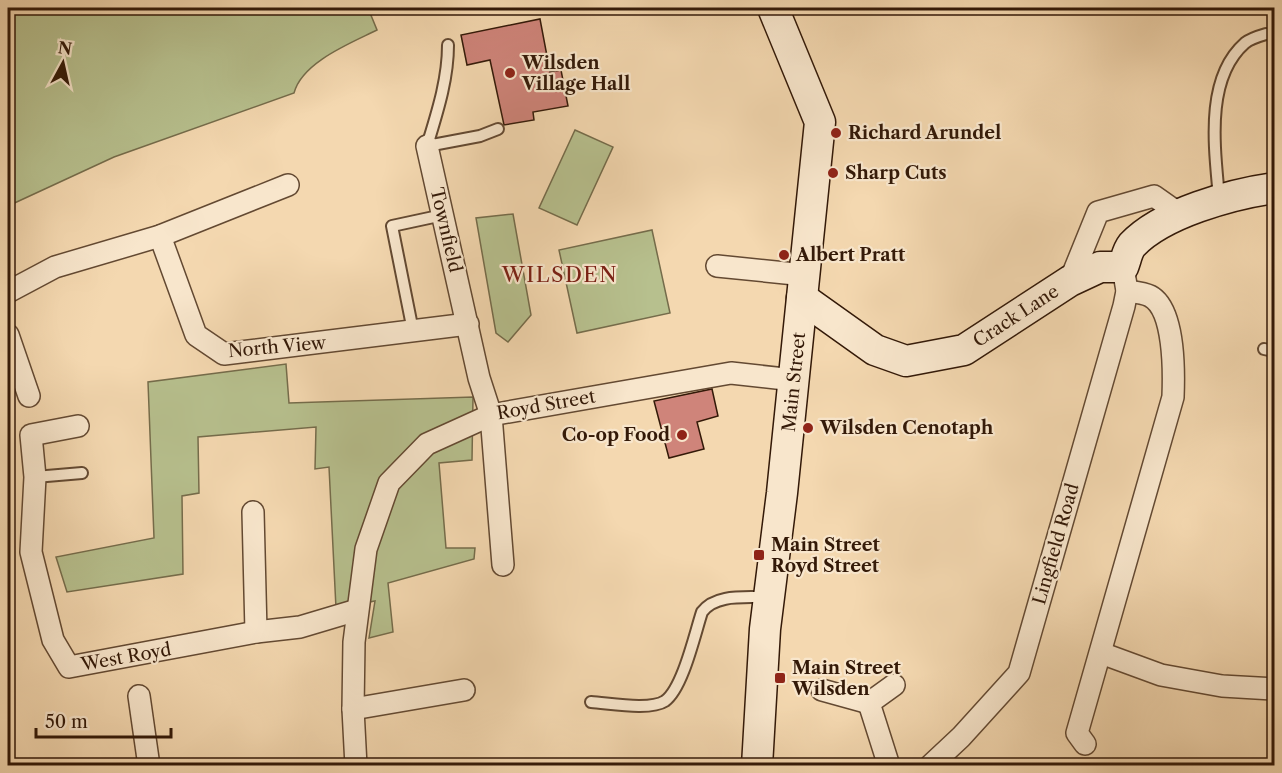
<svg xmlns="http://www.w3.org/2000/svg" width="1282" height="773" font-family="'Libre Caslon Text',serif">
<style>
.park{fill:#b7c08e;stroke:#756c4b;stroke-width:1.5}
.building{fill:#cf847a;stroke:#331908;stroke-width:1.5}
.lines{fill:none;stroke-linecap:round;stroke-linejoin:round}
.lane-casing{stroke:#634932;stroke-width:14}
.street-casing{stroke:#634932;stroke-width:24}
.secondary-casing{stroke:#331908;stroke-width:33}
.lane{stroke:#f8e6cc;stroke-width:10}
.street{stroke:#f8e6cc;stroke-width:21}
.secondary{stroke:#f8e6cc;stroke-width:30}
.poi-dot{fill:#8f2418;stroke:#f8e6cc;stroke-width:2}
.labels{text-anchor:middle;stroke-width:4.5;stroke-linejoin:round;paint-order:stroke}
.poi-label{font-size:18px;font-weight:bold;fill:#331908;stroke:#f8e6cc;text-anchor:start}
.street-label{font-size:18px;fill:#331908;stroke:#f8e6cc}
.quarter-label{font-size:21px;letter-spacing:1.5px;fill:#7a1f14;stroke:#f8e6cc}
</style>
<rect width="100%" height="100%" fill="#f4d8b0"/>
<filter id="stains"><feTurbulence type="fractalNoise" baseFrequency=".00333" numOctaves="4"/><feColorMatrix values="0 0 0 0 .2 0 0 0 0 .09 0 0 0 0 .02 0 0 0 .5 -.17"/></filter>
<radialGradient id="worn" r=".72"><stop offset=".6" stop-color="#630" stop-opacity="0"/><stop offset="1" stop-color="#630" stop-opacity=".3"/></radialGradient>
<g class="park">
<path d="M8,8H368L377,30C351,43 302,62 294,93L114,157L8,206Z"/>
<path d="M575,130L613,147L577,225L539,208Z"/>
<path d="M513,214L531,315L508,342L496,333L476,218Z"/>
<path d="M652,230L670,313L577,333L559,250Z"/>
<path d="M286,364L289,403L473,397L472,460L439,463L446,548H475L474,559L388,583L393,632L369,638L375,601L336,608L329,467L315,469L316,427L198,437L199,493L182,496L183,574L67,592L56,557L154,538L148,382Z"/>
</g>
<g class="building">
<path d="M540,19L550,72L561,70L568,106L533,112L534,120L504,125L490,60L467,65L461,35Z"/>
<path d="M712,389L718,416L697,422L704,449L669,458L654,401Z"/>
</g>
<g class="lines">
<g class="lane-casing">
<g id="lane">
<path d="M448,45C448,80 437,113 427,146L480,136L498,129"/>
<path d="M1219,198C1215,150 1204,79 1245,43C1250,39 1259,36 1266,34"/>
<path d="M413,331L392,226L443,215"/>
<path d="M1264,349L1274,351"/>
<path d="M35,477L82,473"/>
<path d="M591,702C609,703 650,711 665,701C683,688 695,633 702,612C716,593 747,598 768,597"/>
</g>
</g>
<g class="street-casing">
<g id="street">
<path d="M427,146L479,378L491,415L503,565"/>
<path d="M160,236L196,335L224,354L468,324"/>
<path d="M717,266L805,275"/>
<path d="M1070,281L1098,212L1154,196L1181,215"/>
<path d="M8,292L55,267L160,236L288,185"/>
<path d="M8,335L29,396"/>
<path d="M78,426L31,435L35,477L31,552L53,640L69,667L256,632L300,627L357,610"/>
<path d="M253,512L256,632"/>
<path d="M1101,653L1161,675L1222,686L1274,689"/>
<path d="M822,690L869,703"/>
<path d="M139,696L149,766"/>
<path d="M353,709L464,690"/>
<path d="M1085,744L1077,733L1173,397C1174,372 1175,309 1150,296C1144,293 1134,292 1127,291"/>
<path d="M356,766L353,709L354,642L366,549L389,483L427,444L491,415L731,373L794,380"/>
<path d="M889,766L869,703L894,685"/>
<path d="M930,766L961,737L1019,673L1124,306L1127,291L1123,267"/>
</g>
</g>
<g class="secondary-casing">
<g id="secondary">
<path d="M802,298L875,350L906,361L964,350L1070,281L1100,267H1123C1126,260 1127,251 1132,245C1162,213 1232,194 1274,188"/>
<path d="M757,766L765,629L782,493L820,122L773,8"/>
</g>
</g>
<use href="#lane" class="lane"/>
<use href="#street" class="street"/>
<use href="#secondary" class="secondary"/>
</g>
<g class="poi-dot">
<circle cx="510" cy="73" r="6"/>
<circle cx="836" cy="133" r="6"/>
<circle cx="833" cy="173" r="6"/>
<circle cx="784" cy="255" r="6"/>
<circle cx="808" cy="428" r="6"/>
<circle cx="682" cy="435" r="6"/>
<rect x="753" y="549" width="12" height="12" rx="3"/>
<rect x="774" y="672" width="12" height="12" rx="3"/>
</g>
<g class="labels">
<g class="poi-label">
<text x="522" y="69">Wilsden<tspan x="522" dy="21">Village Hall</tspan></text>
<text x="848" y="139">Richard Arundel</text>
<text x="845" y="179">Sharp Cuts</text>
<text x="796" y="261">Albert Pratt</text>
<text x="820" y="434">Wilsden Cenotaph</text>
<text x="670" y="441" text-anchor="end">Co-op Food</text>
<text x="771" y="551">Main Street<tspan x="771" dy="21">Royd Street</tspan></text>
<text x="792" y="674">Main Street<tspan x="792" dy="21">Wilsden</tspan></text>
</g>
<g class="street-label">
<text transform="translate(446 230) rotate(77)" y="6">Townfield</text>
<text transform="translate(1016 316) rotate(-33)" y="6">Crack Lane</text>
<text transform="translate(277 347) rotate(-5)" y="6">North View</text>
<text transform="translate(794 382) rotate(-84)" y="6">Main Street</text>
<text transform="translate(546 405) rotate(-10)" y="6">Royd Street</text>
<text transform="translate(1056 544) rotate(-74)" y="6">Lingfield Road</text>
<text transform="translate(126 657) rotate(-10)" y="6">West Royd</text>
</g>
<g class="quarter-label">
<text x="560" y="282">WILSDEN</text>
</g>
</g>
<rect width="1282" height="773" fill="none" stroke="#f4d8b0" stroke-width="30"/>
<rect x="9" y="9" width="1264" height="755" fill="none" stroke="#331908" stroke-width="3"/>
<rect x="15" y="15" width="1252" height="743" fill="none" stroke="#331908" stroke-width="1.5"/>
<g transform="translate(63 63) rotate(8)" stroke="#f8e6cc" stroke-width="4.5" paint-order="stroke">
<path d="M0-4.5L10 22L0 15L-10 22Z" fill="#331908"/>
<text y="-9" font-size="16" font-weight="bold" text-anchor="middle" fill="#331908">N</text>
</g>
<path d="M36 728v9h135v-9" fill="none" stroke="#331908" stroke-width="3"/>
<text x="45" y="728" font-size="18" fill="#331908" stroke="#f8e6cc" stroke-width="4.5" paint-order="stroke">50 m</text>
<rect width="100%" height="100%" filter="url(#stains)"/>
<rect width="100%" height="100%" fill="url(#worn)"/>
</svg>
